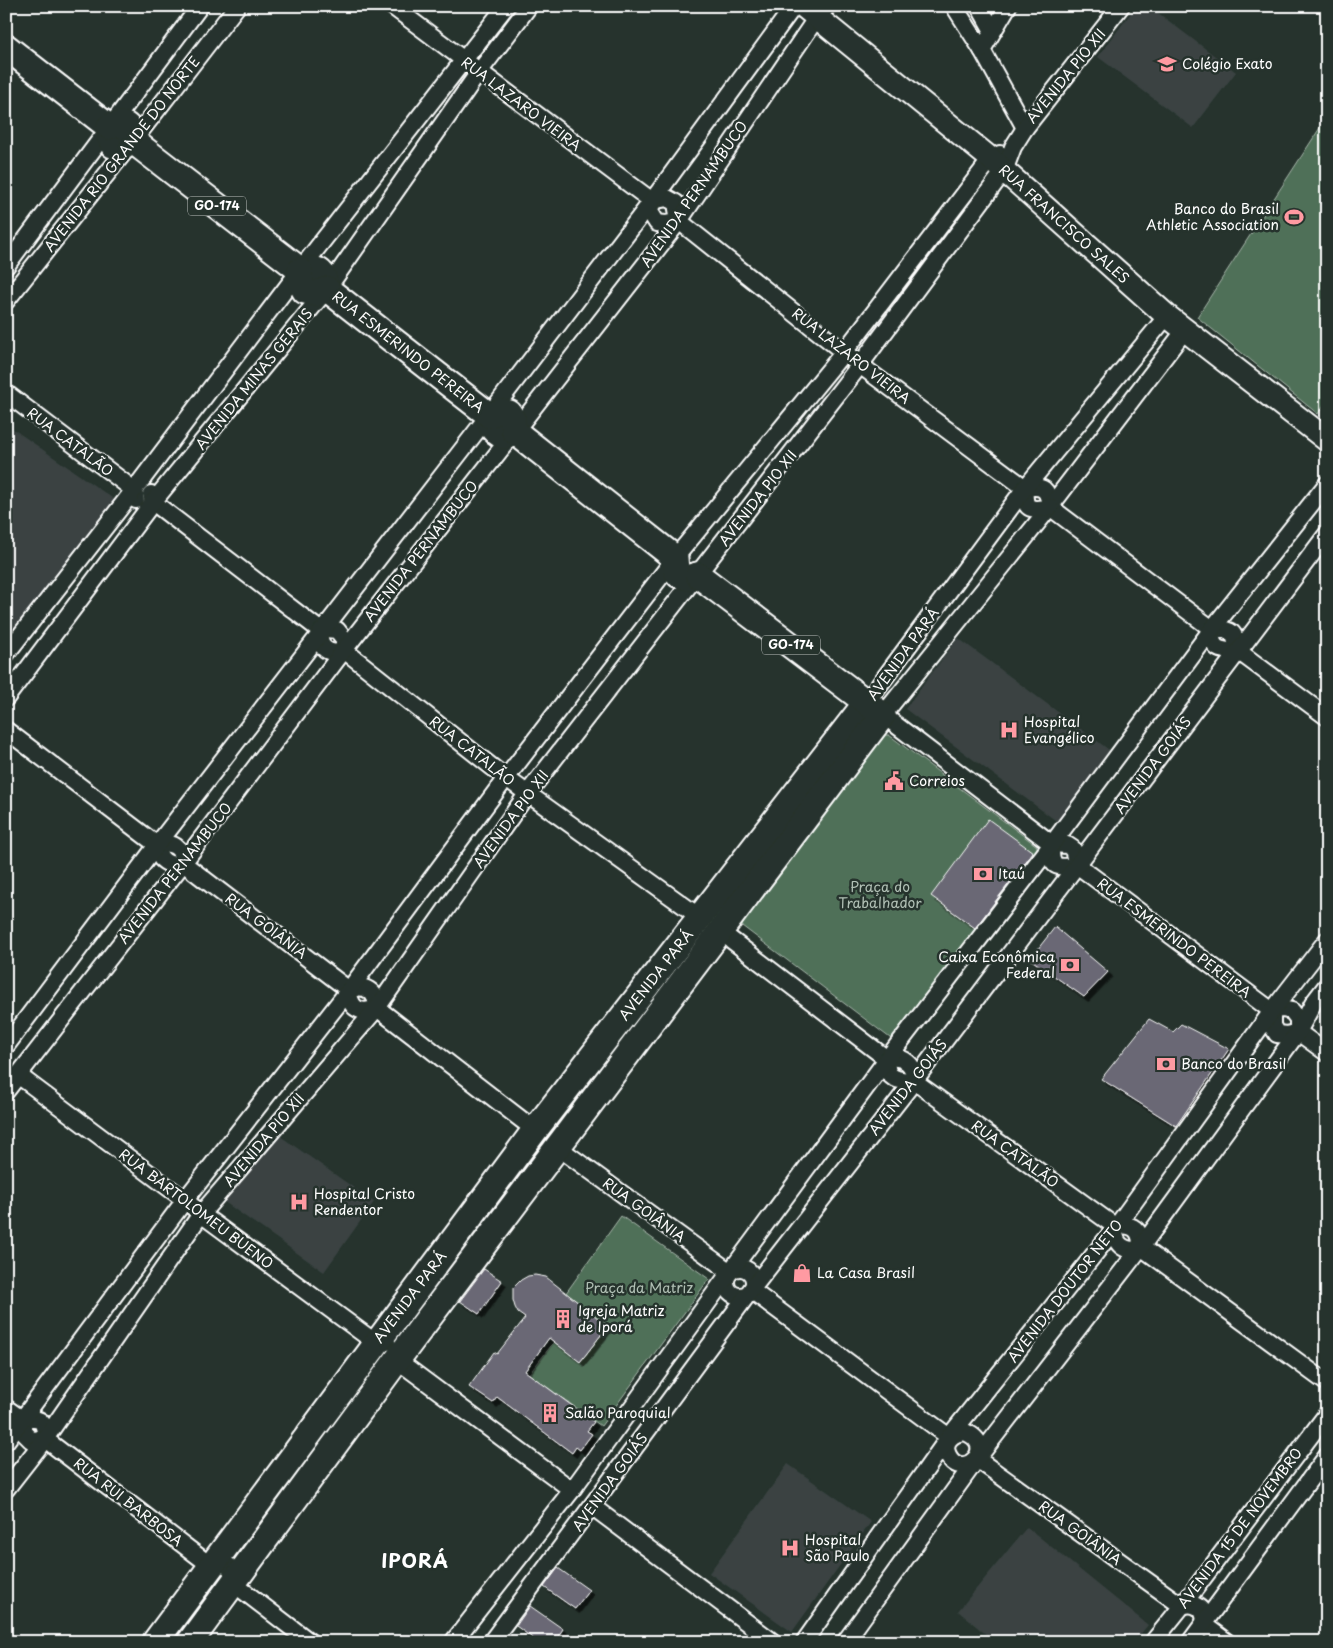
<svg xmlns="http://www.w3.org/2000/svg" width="1333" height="1648" font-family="'Playpen Sans',sans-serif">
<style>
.built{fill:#3a4342}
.green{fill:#507059;stroke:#a8b8ac}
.building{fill:#6a6874;stroke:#fff;filter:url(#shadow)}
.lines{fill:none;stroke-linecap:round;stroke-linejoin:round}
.street-casing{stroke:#fff;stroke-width:20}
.secondary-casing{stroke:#fff;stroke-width:26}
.primary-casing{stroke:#fff;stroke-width:29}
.street{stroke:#26332d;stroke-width:16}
.secondary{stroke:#26332d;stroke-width:22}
.primary{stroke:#26332d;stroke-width:25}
.labels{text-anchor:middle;stroke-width:5;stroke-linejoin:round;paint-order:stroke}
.shield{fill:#26332d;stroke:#bec2c0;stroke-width:1}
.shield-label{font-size:12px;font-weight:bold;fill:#fff}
.poi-label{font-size:14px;fill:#fff;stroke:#26332d;text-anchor:start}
.street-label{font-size:14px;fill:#fff;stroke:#26332d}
.park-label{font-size:14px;fill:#b0bfb4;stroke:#26332d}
.district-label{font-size:19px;font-weight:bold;letter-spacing:1px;fill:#fff;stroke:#26332d}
</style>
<defs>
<filter id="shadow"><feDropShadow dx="4.5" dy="4.5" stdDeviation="0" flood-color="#0009"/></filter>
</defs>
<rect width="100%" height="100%" fill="#26332d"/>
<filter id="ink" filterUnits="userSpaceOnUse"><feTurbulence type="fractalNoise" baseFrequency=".02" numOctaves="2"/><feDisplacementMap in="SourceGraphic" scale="10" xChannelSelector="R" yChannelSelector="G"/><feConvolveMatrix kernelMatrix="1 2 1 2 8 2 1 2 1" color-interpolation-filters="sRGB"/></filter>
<g filter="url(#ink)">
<g class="built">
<path d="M1136,6H1149L1236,72L1193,128L1098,57Z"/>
<path d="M6,424L115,500L6,642Z"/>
<path d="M958,638L1112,752L1059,823L905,709Z"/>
<path d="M273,1131L374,1202L324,1272L223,1201Z"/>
<path d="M788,1464L871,1522L792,1632L709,1573Z"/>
<path d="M1027,1527L1148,1625L1134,1642H995L958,1611Z"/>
</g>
<g class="green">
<path d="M1327,117V400L1318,414L1197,317Z"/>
<path d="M879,735H889L1037,846V850L896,1038H890L742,926L740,915Z"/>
<path d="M621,1216L709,1279L601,1426L529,1374L554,1342L580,1361L608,1326L566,1293Z"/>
</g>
<g class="building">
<path d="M988,819L1033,852L975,928L931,896Z"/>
<path d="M1055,927L1108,972L1084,997L1030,959Z"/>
<path d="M1149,1019L1173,1032L1181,1024L1229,1049L1176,1126L1101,1079Z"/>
<path d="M484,1269L502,1281L479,1314L460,1301Z"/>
<path d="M535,1275L546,1277L608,1326L580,1362L549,1338L525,1371L594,1422L587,1431L592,1434L580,1450L576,1447L572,1453L497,1397L493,1403L469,1387L494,1352L497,1354L525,1318L518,1313L515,1307L513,1300V1288L521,1280L528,1276Z"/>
<path d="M558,1568L589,1590L575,1609L544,1587Z"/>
<path d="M530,1606L563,1629L554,1642H538L516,1626Z"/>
</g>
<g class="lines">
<g class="street-casing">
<g id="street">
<path d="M392,6L652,201L667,198L676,203L679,221L860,365L1025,488C1044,485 1048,489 1050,507L1212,629C1232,628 1235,632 1238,651"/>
<path d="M954,6L982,50L1025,128"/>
<path d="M979,6L993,31"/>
<path d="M982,50L1008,6"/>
<path d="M652,201L650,212L657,223L666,224L679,221"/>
<path d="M6,266L200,6"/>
<path d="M6,301L133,141L237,6"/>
<path d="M1185,330L1050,507L883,715L1052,844L1067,845L1073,849L1077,865L1272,1011"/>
<path d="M6,393L134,490L136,500"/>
<path d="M1025,488C1023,510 1030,511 1050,507"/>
<path d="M151,494L153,502L321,631"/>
<path d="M1212,629C1210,650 1220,651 1238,651L1327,717"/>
<path d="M321,631L325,629L337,630L344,639V650"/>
<path d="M321,631C316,647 330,657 344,650"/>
<path d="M344,650L506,778L701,918"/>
<path d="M6,654L134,490L300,270L506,6"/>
<path d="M6,698L153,502L327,289L479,72L529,6"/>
<path d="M866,703L1025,488L1167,316"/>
<path d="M6,730L157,845C157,860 169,868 183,863"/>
<path d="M1052,844C1048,868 1058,869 1077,865"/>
<path d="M157,845C172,840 183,848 183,863L349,990"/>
<path d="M721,932L887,1059"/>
<path d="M349,990C349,1008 360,1015 377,1008"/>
<path d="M349,990C364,983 377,991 377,1008"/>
<path d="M377,1008L535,1130"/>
<path d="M1272,1011V1026L1277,1034L1287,1035L1298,1032"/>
<path d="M1272,1011L1282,1009L1292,1011L1298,1019V1032"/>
<path d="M1298,1032L1327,1053"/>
<path d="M6,1046L157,845L489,415L652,201L794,6"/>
<path d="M887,1059C884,1079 898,1081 914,1081L1116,1227"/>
<path d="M887,1059C903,1054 916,1065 914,1081"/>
<path d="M18,1075L185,1200L201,1214L376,1343L387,1342"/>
<path d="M6,1091L183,863L344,650L679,221L817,17L827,6"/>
<path d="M559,1148L730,1272"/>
<path d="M1116,1227C1112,1243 1126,1255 1141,1247"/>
<path d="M1116,1227C1132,1222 1142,1230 1141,1247"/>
<path d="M1141,1247L1327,1383"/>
<circle cx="740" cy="1282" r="14"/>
<path d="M751,1290L949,1437"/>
<path d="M397,1360L572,1490"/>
<path d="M6,1408L23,1420C41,1417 45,1420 45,1439"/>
<path d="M23,1420V1432L31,1440L45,1439L211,1566L221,1564L229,1566L233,1574V1583"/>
<path d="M965,1432C1000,1446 962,1483 948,1455C942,1442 952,1433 965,1432Z"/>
<path d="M6,1441L185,1200L349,990L506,778L675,558L844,352L991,159L1000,154"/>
<path d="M977,1459L1182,1606"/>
<path d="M6,1489L45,1439L201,1214L377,1008L527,794L860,365L1004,171L1013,147L1025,128L1121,6"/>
<path d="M593,1507L773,1642"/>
<path d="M233,1583L310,1642"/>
<path d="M1182,1606C1196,1601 1207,1610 1204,1625"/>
<path d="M1204,1625L1227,1642"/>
<path d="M453,1642L572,1490L730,1272L887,1059L1052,844L1212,629L1327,484"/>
<path d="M491,1642L751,1290L914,1081L1327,534"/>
<path d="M804,1642L949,1437L1116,1227L1272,1011L1327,940"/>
<path d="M845,1642L977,1459L1141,1247L1298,1032L1314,1002L1327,985"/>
<path d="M1153,1642L1182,1606L1327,1414"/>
<path d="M1190,1642L1327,1456"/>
</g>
</g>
<g class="secondary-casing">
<path id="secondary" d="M803,6L991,159L1167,316L1327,440"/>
</g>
<g class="primary-casing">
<g id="primary">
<path d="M6,47L109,127L110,138L113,145L123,147L133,141"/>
<path d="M109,127C125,121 130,124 133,141L300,270C319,268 323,269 327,289L489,415C490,426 492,431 503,436L514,431"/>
<path d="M300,270L301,284L305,291L316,294L327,289"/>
<path d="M489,415L501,411L509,413L513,419L514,431L675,558L676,570L679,575L688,578L698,575"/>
<path d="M155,1642L535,1130L866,703"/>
<path d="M190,1642L397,1360L883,715L698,575"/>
</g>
</g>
<use href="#street" class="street"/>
<use href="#secondary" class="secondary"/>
<use href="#primary" class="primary"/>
</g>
</g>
<defs>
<g id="school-bare" transform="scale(1.5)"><path d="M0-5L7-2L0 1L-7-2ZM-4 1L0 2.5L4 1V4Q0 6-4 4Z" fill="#ff9aa2" stroke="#26332d" stroke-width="2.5" paint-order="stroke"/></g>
<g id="stadium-bare" transform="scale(1.5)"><path d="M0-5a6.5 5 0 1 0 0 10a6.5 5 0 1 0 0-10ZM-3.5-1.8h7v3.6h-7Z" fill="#ff9aa2" stroke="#26332d" stroke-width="2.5" paint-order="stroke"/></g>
<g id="hospital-bare" transform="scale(1.5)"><path d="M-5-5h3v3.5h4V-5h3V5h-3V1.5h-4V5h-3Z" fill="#ff9aa2" stroke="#26332d" stroke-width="2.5" paint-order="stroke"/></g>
<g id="civic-bare" transform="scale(1.5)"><path d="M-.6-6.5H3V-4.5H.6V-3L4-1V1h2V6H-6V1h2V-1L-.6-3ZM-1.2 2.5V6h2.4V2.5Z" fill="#ff9aa2" stroke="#26332d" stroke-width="2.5" paint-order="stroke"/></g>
<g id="bank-bare" transform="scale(1.5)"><path d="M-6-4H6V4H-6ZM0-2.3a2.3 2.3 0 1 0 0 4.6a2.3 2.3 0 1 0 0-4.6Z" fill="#ff9aa2" stroke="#26332d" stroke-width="2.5" paint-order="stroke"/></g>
<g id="shop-bare" transform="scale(1.5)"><path d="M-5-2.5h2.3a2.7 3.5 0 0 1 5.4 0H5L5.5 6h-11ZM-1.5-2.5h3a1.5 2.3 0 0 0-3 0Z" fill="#ff9aa2" stroke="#26332d" stroke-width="2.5" paint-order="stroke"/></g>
<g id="building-bare" transform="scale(1.5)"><path d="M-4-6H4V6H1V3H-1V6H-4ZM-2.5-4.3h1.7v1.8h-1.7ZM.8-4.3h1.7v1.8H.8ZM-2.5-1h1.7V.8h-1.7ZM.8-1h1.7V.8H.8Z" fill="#ff9aa2" stroke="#26332d" stroke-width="2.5" paint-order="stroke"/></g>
</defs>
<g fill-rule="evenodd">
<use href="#school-bare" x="1167" y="64"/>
<use href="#stadium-bare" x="1294" y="217"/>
<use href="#hospital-bare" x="1009" y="730"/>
<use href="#civic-bare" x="894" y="781"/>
<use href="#bank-bare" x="983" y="874"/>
<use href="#bank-bare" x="1070" y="965"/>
<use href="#bank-bare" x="1166" y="1064"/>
<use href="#hospital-bare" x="299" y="1202"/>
<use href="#shop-bare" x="802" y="1273"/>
<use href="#building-bare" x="563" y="1319"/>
<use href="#building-bare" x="550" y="1413"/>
<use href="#hospital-bare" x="790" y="1548"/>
</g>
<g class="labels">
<g class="shield">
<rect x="188" y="196.5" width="58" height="19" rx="4"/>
<rect x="762" y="635.5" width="58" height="19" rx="4"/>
</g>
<g class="shield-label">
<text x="217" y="210">GO-174</text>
<text x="791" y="649">GO-174</text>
</g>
<g class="poi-label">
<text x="1182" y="69">Colégio Exato</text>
<text x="1279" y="214" text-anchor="end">Banco do Brasil<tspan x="1279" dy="16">Athletic Association</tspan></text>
<text x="1024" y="727">Hospital<tspan x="1024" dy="16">Evangélico</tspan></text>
<text x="909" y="786">Correios</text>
<text x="998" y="879">Itaú</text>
<text x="1055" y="962" text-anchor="end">Caixa Econômica<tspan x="1055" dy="16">Federal</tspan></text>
<text x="1181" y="1069">Banco do Brasil</text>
<text x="314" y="1199">Hospital Cristo<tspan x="314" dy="16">Rendentor</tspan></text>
<text x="817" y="1278">La Casa Brasil</text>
<text x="578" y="1316">Igreja Matriz<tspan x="578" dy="16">de Iporá</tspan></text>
<text x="565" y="1418">Salão Paroquial</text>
<text x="805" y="1545">Hospital<tspan x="805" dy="16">São Paulo</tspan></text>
</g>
<g class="street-label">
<text transform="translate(1066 76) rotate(-51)" y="5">AVENIDA PIO XII</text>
<text transform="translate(521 104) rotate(37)" y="5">RUA LAZARO VIEIRA</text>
<text transform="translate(122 154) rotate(-52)" y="5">AVENIDA RIO GRANDE DO NORTE</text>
<text transform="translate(694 194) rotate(-55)" y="5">AVENIDA PERNAMBUCO</text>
<text transform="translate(1064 224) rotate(42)" y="5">RUA FRANCISCO SALES</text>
<text transform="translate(408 352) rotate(38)" y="5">RUA ESMERINDO PEREIRA</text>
<text transform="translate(851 356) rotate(38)" y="5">RUA LAZARO VIEIRA</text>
<text transform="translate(254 379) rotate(-51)" y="5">AVENIDA MINAS GERAIS</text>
<text transform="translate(70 442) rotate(37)" y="5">RUA CATALÃO</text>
<text transform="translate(758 498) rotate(-52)" y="5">AVENIDA PIO XII</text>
<text transform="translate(421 551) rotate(-52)" y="5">AVENIDA PERNAMBUCO</text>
<text transform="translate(903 654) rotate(-54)" y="5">AVENIDA PARÁ</text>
<text transform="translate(472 751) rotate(38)" y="5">RUA CATALÃO</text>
<text transform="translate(1153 765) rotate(-53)" y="5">AVENIDA GOIÁS</text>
<text transform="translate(511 819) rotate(-54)" y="5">AVENIDA PIO XII</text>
<text transform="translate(175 873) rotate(-52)" y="5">AVENIDA PERNAMBUCO</text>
<text transform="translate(266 926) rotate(37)" y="5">RUA GOIÂNIA</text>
<text transform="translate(1174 938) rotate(37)" y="5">RUA ESMERINDO PEREIRA</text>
<text transform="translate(656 975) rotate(-52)" y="5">AVENIDA PARÁ</text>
<text transform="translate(908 1087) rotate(-52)" y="5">AVENIDA GOIÁS</text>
<text transform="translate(264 1140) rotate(-50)" y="5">AVENIDA PIO XII</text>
<text transform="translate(1015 1154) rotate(36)" y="5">RUA CATALÃO</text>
<text transform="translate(196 1209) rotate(37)" y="5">RUA BARTOLOMEU BUENO</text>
<text transform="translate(644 1210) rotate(36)" y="5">RUA GOIÂNIA</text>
<text transform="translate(1065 1291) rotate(-52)" y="5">AVENIDA DOUTOR NETO</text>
<text transform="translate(410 1297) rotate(-53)" y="5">AVENIDA PARÁ</text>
<text transform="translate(610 1482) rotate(-54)" y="5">AVENIDA GOIÁS</text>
<text transform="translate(128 1502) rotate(38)" y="5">RUA RUI BARBOSA</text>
<text transform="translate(1240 1528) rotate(-53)" y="5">AVENIDA 15 DE NOVEMBRO</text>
<text transform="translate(1080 1533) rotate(36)" y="5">RUA GOIÂNIA</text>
</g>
<g class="park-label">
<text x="880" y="892">Praça do<tspan x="880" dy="16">Trabalhador</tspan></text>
<text x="639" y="1293">Praça da Matriz</text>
</g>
<g class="district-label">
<text x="415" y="1568">IPORÁ</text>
</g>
</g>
<rect width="1333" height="1648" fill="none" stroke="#26332d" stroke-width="25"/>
<rect x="12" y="12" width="1308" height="1623" fill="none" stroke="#fff" stroke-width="2" filter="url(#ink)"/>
</svg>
